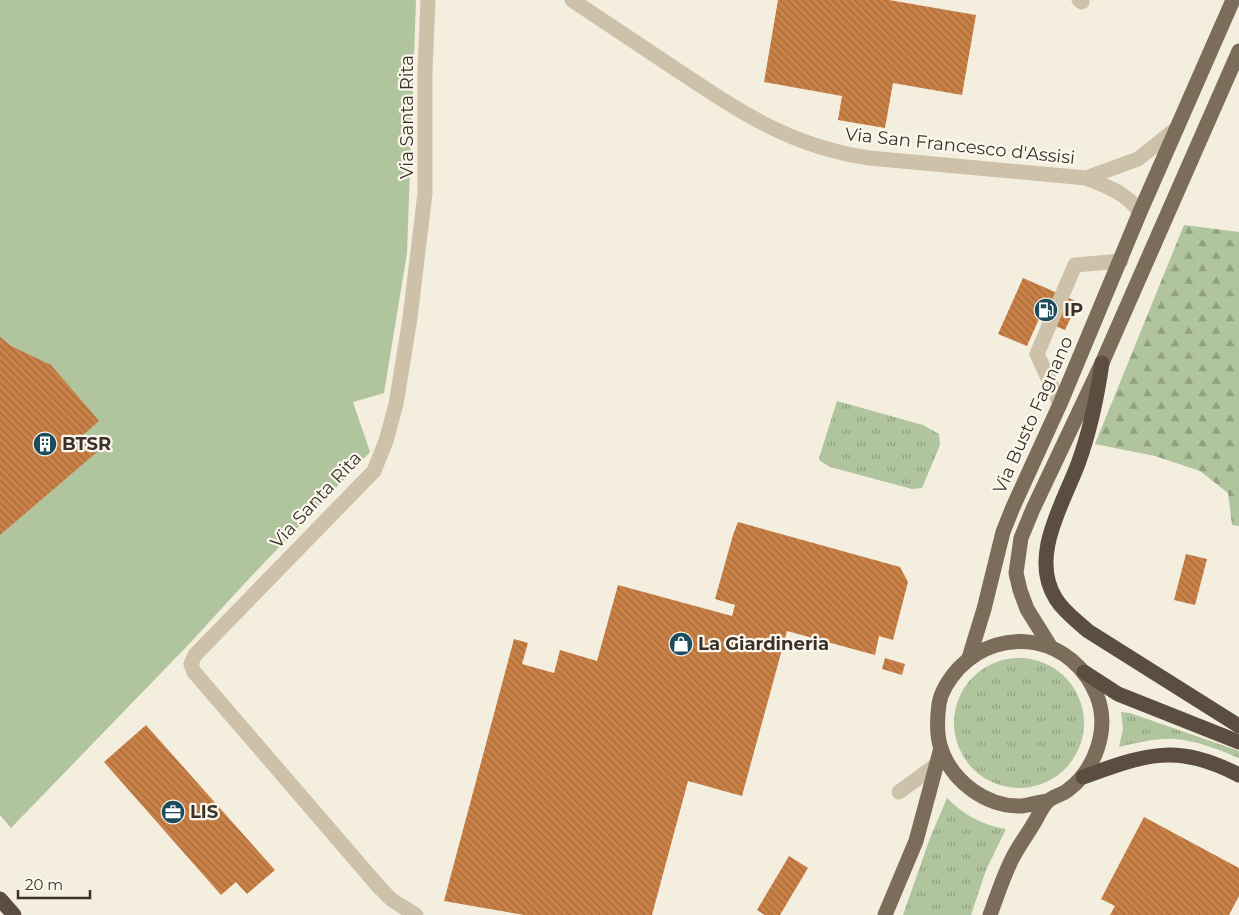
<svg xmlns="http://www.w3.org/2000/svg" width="1239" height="915" font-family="Montserrat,sans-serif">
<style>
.grass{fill:url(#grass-tufts)}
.forest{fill:url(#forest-firs)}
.garden{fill:#b0c49e}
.building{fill:url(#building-back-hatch)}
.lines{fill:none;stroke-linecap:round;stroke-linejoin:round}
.minor{stroke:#cdc1aa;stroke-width:15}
.major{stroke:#7c6d5b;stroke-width:15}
.highway{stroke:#5b4e41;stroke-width:15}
.labels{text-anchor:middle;stroke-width:4.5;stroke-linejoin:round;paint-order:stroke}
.street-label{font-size:18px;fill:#3a322a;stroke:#fbf7ec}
.poi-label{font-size:18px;font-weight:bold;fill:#3a322a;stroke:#fbf7ec;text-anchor:start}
</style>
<defs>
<pattern id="grass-tufts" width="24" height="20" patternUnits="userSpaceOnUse" patternTransform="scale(1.25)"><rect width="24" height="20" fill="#b0c49e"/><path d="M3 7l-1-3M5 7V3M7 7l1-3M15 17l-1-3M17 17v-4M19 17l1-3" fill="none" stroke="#90a081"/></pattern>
<pattern id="forest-firs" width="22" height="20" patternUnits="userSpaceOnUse" patternTransform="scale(1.25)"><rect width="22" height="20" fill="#b0c49e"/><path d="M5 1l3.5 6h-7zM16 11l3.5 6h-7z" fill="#90a081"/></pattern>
<pattern id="building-back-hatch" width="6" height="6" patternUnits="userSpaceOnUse" patternTransform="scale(1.25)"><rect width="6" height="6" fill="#ca8147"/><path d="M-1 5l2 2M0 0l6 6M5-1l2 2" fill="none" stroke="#a56a3b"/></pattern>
</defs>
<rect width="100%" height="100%" fill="#f4eedf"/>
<g class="grass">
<path d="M837,401L923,425L939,434L940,445L922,488L912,489L830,467L820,461L819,458Z"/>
<circle cx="1019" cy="723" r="65"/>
<path d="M1121,712L1130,713L1239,751V758C1220,750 1195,740 1174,739C1157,738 1137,743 1119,747L1123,729Z"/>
<path d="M947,798C964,815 982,825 1006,829L986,870L971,915H903L930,838Z"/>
</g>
<path class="forest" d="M1184,225L1239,232V526L1232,525L1228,493L1200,471L1155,456L1095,444Z"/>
<path class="garden" d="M0,0H416L407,253L384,393L353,402L370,452L244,584L191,642L11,828L0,815Z"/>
<g class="building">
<path d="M778,0H889L976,15L962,95L893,83L885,128L838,120L842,96L764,82Z"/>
<path d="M1023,278L1078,302L1065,330L1039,319L1027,346L998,334Z"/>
<path d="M0,337L11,346L51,365L99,421L83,435L97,452L0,535Z"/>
<path d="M738,522L900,567L908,582L893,640L879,636L875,655L787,631L742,796L688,781L652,915H524L444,901L514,639L528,643L522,664L554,673L560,650L597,661L618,585L732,616L735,605L715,599L733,535Z"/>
<path d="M1186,554L1207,559L1195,605L1174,600Z"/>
<path d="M885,658L905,664L902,675L882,669Z"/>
<path d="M146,725L275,870L247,894L236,882L221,895L104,762Z"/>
<path d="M1144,817L1239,868V896L1229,915H1110L1115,906L1101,899Z"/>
<path d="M789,856L808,868L780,915H765L757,910Z"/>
</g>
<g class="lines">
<g class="minor">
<path d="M572,0C607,23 642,47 677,70C742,113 790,146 869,158L1086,178C1107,186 1126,193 1140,212"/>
<path d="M1079,0L1082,2"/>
<path d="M1086,178L1138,159L1177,128"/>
<path d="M1060,404L1037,354L1075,265L1121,261"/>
<path d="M899,792L936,765"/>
<path d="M416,915L392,900L379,887L194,672L191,664L195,655L374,471L386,441L396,404L410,318L425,193V71L428,0"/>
</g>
<g class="major">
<path d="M1050,646L1027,609L1020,590L1016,573L1021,538L1033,509L1102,363L1239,51"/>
<path d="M969,658L984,609L1003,532L1013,507L1060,404L1140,212L1233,0"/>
<path d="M885,915L916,841L941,748"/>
<path d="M990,915C997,896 1003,877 1012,859C1018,847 1027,835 1034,823C1038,817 1042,806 1048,801C1053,796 1062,795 1068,790C1095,770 1110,729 1097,696C1074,637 1003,623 959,668C950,678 941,691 939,704C937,719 936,734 941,749C953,782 986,807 1022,806C1030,805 1039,802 1048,801"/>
</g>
<g class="highway">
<path d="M1102,363C1097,398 1090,431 1078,464C1063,504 1029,557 1056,599C1064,612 1077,621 1088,631L1239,726"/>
<path d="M1084,672L1118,694L1239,742"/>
<path d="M1083,777C1146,754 1176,743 1239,775"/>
<path d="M0,899L14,915"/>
</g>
</g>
<defs>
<g id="fuel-disc" transform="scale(1.25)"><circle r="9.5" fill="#1d4c5d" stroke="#fbf7ec"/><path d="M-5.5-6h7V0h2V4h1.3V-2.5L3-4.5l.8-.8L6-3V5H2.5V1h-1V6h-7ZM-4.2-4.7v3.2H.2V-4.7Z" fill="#fff"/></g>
<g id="building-disc" transform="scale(1.25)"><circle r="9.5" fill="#1d4c5d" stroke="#fbf7ec"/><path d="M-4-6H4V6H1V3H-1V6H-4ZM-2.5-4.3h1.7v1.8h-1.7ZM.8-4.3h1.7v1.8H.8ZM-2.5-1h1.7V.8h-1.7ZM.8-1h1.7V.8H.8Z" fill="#fff"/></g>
<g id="shop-disc" transform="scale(1.25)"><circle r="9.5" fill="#1d4c5d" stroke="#fbf7ec"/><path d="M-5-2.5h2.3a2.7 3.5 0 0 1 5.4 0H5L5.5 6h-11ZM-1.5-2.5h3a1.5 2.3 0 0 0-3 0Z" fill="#fff"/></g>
<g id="office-disc" transform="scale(1.25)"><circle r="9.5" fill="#1d4c5d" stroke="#fbf7ec"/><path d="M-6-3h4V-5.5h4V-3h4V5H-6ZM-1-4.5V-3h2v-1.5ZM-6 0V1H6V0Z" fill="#fff"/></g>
</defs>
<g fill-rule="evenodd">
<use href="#fuel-disc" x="1046" y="310"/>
<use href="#building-disc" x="45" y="444"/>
<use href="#shop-disc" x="681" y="644"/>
<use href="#office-disc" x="173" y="812"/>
</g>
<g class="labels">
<g class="street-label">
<text transform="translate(407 117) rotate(-90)" y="6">Via Santa Rita</text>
<text transform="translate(960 146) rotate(6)" y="6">Via San Francesco d'Assisi</text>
<text transform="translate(1033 415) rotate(-66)" y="6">Via Busto Fagnano</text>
<text transform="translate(316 500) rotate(-47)" y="6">Via Santa Rita</text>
</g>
<g class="poi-label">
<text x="1064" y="316">IP</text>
<text x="62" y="450">BTSR</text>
<text x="698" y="650">La Giardineria</text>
<text x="190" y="818">LIS</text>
</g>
</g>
<path d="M18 890v8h72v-8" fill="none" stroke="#3a322a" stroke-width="2.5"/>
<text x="25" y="890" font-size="15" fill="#3a322a" stroke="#fbf7ec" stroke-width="4" paint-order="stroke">20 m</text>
</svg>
